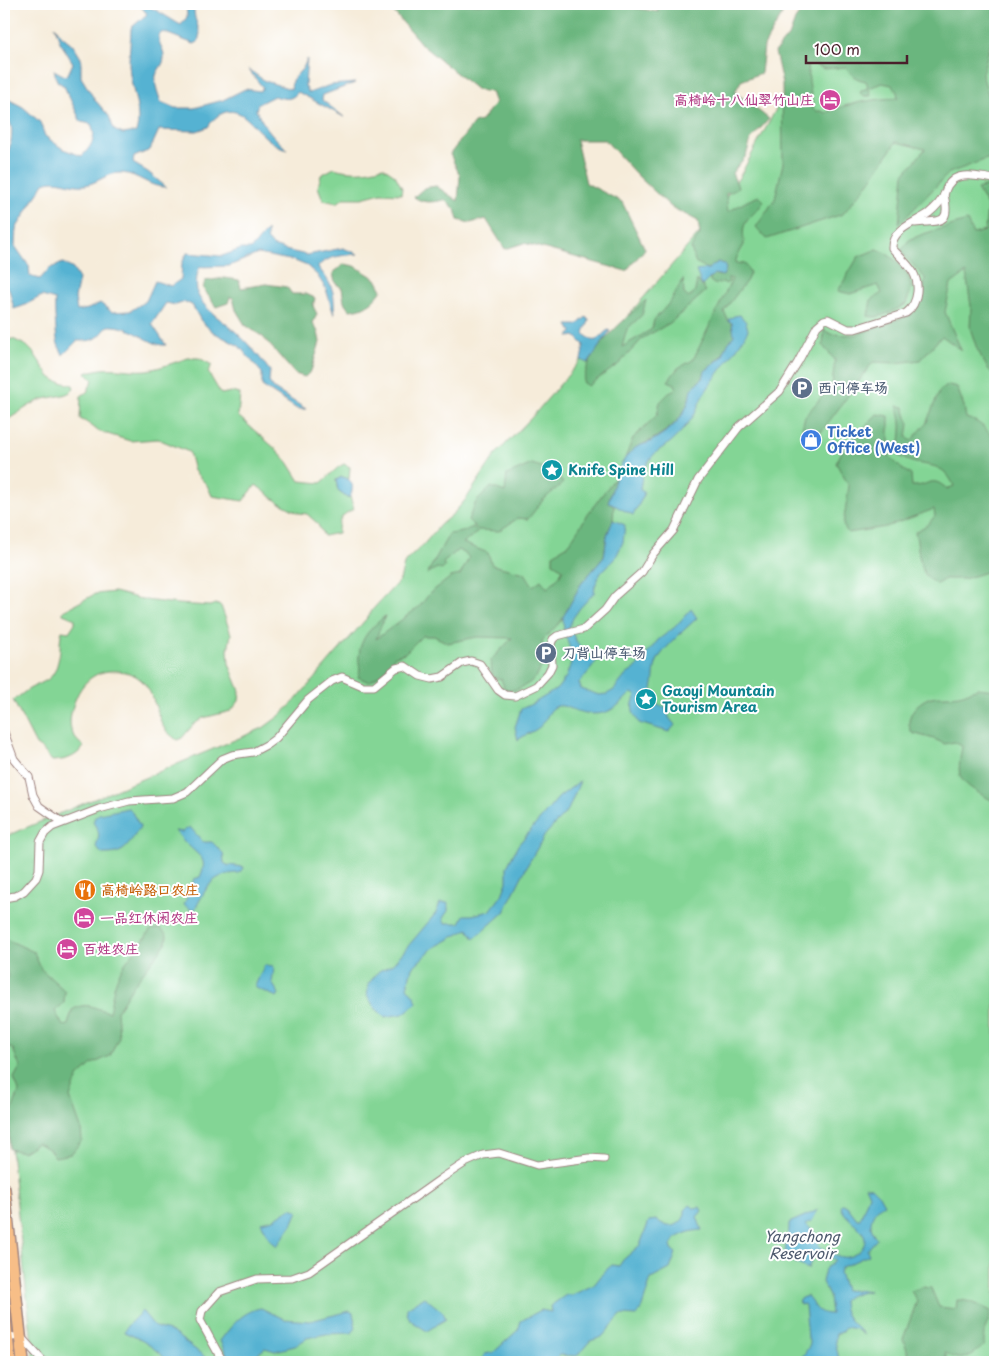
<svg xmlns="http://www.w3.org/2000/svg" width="999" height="1366" font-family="'Playpen Sans','LXGW WenKai TC',sans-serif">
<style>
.green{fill:#83d595;stroke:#667a60}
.forest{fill:#6ab67e;stroke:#5a6a54;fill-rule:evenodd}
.water{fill:#54b2d2;stroke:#4f687e}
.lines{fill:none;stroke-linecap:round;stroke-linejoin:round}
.minor-casing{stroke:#a08682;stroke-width:9}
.trunk-casing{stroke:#a08682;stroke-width:14}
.minor{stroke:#fff;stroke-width:7}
.trunk{stroke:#f7be87;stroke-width:11}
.labels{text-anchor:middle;stroke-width:4;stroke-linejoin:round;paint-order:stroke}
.hotel-label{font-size:14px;font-weight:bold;fill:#b23c85;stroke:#fff;text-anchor:start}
.service-label{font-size:14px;font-weight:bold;fill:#4e5e75;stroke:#fff;text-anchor:start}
.shop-label{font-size:14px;font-weight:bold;fill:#366cbe;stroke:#fff;text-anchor:start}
.culture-label{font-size:14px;font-weight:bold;fill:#0d838f;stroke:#fff;text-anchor:start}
.food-label{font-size:14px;font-weight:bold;fill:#c56008;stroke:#fff;text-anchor:start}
.water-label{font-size:15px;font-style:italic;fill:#4e5a6e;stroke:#fff}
</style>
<rect width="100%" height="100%" fill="#fff"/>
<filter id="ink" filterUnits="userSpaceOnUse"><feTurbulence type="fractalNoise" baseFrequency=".02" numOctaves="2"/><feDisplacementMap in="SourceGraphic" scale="10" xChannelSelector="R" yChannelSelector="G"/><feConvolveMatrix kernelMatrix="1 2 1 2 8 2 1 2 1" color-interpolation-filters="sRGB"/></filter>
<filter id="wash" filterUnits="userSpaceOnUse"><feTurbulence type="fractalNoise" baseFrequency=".0096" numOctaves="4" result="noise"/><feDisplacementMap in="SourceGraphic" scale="20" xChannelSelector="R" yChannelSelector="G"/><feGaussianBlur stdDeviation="1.12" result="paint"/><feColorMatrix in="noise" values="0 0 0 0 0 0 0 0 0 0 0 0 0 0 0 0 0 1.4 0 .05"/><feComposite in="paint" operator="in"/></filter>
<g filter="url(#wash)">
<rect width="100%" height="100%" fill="#f6ecda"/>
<g class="green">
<path d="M995,49V1362H34L4,1086V837L263,728L278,717L293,703L367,618L373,609L400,580L404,564L406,561L424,544L440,525L454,513L466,499L496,454L532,417L581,360L587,363L702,230L721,205L740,176L803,59L883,71Z"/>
<path d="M383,167L395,175L402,188L401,194L381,193L362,198H344L337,203L323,200L318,187L321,175L334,168C351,173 366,172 383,167Z"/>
<path d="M13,339L27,346L33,352L50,377L56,381L73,385L74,389C67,397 52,396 41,400C28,405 16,415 4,422V340Z"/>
<path d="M188,358H199L212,365L208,372L221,394L231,392L240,394L238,416L278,451L288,462L300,481L321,483C329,477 335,468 344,464L350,467L349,479L342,477L336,480L338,491L346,497H350L354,509C341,515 338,519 338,533L324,536L317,523L307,514L299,513L278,502L256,485L243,501L212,496L207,485L194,471L189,452L158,439L130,441L98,431L88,423L80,419L81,396L87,392L93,380L86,373C108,364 124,372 147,370C161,368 175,362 188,358Z"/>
<path d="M114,592L145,600L178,604L210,606L215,604L221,606L231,634L228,650L229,664L240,691L239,701L231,711L203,718L193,725L182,738L177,740C172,736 166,732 163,726C154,708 153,681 129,673C100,665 81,679 73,706C70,716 68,726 74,736C76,740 81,744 84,747C74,758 67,760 52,761L42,749L36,745L13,700C19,697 24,692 29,689C48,679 54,681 59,657C61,649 59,639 62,631L69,632L75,623V619L63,614V611L95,594Z"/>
</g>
<g class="forest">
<path d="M387,4H613L659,12L654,4H788L764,46L761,73L741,81L735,92L769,119L751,139L746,156L732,173L738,187L732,192L726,193L728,212L747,201L759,196L764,201C759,210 749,216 745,224C742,230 744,239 744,245L737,257L735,263L745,264L750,273L747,280L724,311L728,320L732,323L735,335L725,348L723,355L705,371L703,378L691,389C687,422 664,433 638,447C632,449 628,456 624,461L633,438L657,415L660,402L669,393L677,389L675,384L668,381L678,368L693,360L732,279L728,278L729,282L725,284L723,282L714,284L710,281V277L714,274L720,276L724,264L718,262L708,269L695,262L691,248L700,234L698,221L671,207L637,175L605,140H576L586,183L622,202L645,249L626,271L524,243L505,249L486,219L470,223L458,220L455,209L445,200C433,202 424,204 414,197L424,188L436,186L458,201L460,176L450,154L474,123L481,121L495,103L491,92L477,90L423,46Z"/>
<path d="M804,4H995V37L992,39L982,74L989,97L995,100V156L949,173L899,224L904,174L925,149L896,142L870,181L843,214L767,239L756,227L775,199L783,163L782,83L775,52L790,34L795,20L803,9ZM814,64L824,69L846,67C852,76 855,79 866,81L868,86L866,89L862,90L860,93L863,96H871L869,88L882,83L892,85L897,92L898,98C873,99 848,103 825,113L822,111H815L813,109L807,66Z"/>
<path d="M991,185L995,189V376L988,369L977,349L970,328L971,306L966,273L951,284L945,312L961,350L942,336L920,360L896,363L873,362L822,431L810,433L802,428L805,416L832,385L835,360L823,346L824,330L831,334L855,335L910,315L923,297L925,278L901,251L909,240L923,234L967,221L973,234L985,231L987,206L977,189Z"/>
<path d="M877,249C890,253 912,273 911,289C910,294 907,299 906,304C895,310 880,320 868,316L871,300L882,293L878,285L850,294L838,291L858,257Z"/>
<path d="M344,264L355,266L376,279L382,290C374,302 365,309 350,310L344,302L342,288L335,283L333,273Z"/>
<path d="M225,278L239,280L241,288L266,284L287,287L292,294H306L315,298L313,306L317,314L313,323L318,332L320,342L311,371L305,377L295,374L263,337L245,325L236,310L233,298L230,297L228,303L216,307L203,288L205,281Z"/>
<path d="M683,279L684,294L689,298L695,291L697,280L706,291L670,323L643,338L619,364L588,386L583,382C585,376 586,369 589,363C600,339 627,318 646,300L642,315L627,329L622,347L652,329L654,320L671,301Z"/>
<path d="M949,385L957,387L964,406L966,418C980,421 988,430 995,442V569L964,579H945L937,584C917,577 920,550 915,532L927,525L935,516L934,509L886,527L848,533L843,525L849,486L836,463L844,448L877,414L889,416V456L901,468L911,475L912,486C929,487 931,474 947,489L954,486C941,456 921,471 899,456C899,437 905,426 897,406L904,407L909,424L907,437L911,441L926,424L940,390Z"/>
<path d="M532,464C545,468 556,472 563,483L543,500L528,519L518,518L499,531L478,530L468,520L476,502L491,487L505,492L507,475Z"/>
<path d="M614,479L615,484L608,502L614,506L613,520L607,535L604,557L581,584L562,620L542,641C545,660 542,677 524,686C517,690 513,691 505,690L501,679L492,677L491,660L512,638L477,637L448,643L434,636H422L405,653L395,656L384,672L369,682L358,677C362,669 358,664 359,656C360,637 372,627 385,616L376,639L420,606L430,593L451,577L460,575L469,558L466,554L458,550L443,563L445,567L442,570L437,568L427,574L449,534L462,532L473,527L478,532L463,543L488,553L492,565L525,573L533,586L541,580L547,588L558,578L563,569L553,563V554L568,545L590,511Z"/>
<path d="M977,688L995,690V802C986,797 967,788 961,778C957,770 961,755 962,746L954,742L945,744L934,739L912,733C903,718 916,702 931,697C940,695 950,697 959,695C965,694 972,690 977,688Z"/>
<path d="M161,928L167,935L166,943L132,987L117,1011L119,1037L110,1056L92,1064L78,1077L70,1097L81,1128L82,1140L71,1154L55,1157L49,1149L37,1143L23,1152L9,1149V1119L19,1091L14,1078L20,1067L13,1049L4,1046V979L8,977L4,963V938L34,952L41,969L65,991L64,1003L55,1011L63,1026L68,1025L72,1010C87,1001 93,1008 109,1012C112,1000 113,985 119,974C127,957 141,946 150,930Z"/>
<path d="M922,1287L931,1288L939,1307L956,1309L957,1300C970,1300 979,1305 991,1311C990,1320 985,1326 984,1334C983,1337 985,1340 984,1342C984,1347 980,1349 977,1351C966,1360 957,1361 945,1352L947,1361L909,1355L903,1339L917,1301L911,1291Z"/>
</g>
<g class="water">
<path d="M139,4C150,4 171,20 181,25L187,17L186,4H193L195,18L200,33L198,42L194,44L163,32L159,35C158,46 164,47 164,57C164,63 161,66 158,71C152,80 158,93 161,102L175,108H194L223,100L245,89L260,91L263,88L248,69L265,81L291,89L292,80L303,68L307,59L305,86L309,93L330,85L355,83L323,95L322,100L344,117L298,92C291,101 285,99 274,96L258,104L256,110C264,126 274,138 288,150C277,146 269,141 261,133C256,129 252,123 247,119C233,105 217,112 208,127L197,131L159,130L150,150L134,157L133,163L148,172L166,187C150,188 138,174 122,173C108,172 98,183 85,185C71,187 57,177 44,183L16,229L15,246L29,266L30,276L40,279L50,268L63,263L73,269L79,279L75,298L77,311L88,309L100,303L112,312L130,311L146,301L155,281L171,286L181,279L182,263L187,253L222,256L241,249H251L267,230V239L273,246L289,251L307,255L343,248L358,254C347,255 325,256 318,267C333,286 335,291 334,315L326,289L317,275L307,266L295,261L258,254L229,266L200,267C196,273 195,290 199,297C207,312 224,321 236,332C249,344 260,357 270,371L269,382L274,389L306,409H297L262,386V373L239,346L213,332L201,321L192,305L185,302L176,305L166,303L152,324L166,345C150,347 133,324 108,326C97,340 95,341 77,341L63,355C62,351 59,348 58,344C56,340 54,305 55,300L42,296L23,306L14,309L9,289L4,285V162C10,149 18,125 4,115V97L23,107L40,122L45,136L63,149L82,156C92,145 97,138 91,124L81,122L64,86L57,81L54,70L65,76L68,74L73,63L60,42L55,26L61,35L73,45L81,58V77L95,100L109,116L114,130L123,134L136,132C143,112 129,85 129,63C129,51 131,39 131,28L147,14Z"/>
<path d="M718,262L724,264L726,269L723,276L714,274L702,286L696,271L708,269Z"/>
<path d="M740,315L746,322L748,330C736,353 718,372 704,394C699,401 698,411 692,418C687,425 679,435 672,441C665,447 657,450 651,458C644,467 641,479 640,490L644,492L643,497L633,515L608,502C615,483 617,462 635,448C639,445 645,444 650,442C672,429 688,416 691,389L703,378L705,371L723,356L725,348L734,335L732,323L728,320L734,316Z"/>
<path d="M586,317L589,320C589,324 585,328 584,333C596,347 597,338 608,330L610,331L588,363L581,360L584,345L575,336L570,337L569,336L572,332L568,325H577Z"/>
<path d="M342,477C354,479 354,488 350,497H346L338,491L336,480Z"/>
<path d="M613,520L625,525L623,542L616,557L600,574L595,586L594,593L580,608L573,618L569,627L575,639L588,659L591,658L599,651C599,663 586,674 579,683L581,689L599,695L607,694L614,690L626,675L635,669L658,640L675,627L691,609L697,618C685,629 666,646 658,659C652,670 656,684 649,697L650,702L657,705L665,707L670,719L675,725L669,732L639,723C632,711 630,708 636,695L631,693C613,712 603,718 577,711C571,709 564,705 558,706C549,708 548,717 543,723C538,731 525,734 518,740L515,727L521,709L534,703L557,689L566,677L571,663L570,649L564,631L563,617L581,584L604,557L607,535Z"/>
<path d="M580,781L568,810L545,835L528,864L504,912L474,939L468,929L433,948L412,968L407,987L415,997L417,1003L403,1014L385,1017L374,1007L367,995L369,983L379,971L393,964L436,913L440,903H448V911L443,918L445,923H460L464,915H472L490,911L502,895L507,882V867L518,845L559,797Z"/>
<path d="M128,808L130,809L140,826L139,829C127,846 126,855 102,854L96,847C100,833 100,834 93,822L95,817L99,814Z"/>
<path d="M190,827L203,842H212L223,853L224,863L227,865L244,867L239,873C210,874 207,888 194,911L184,905L194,879L200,877C208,859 201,858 189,846C184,842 180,836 175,831L182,832Z"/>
<path d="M266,965L273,966L274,968L272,983L279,994L277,997L256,988L255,986L264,966Z"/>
<path d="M865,1186L871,1187L879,1195L884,1204C871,1211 866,1226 877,1239L867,1250L869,1255L842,1267L839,1272L845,1290L869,1291L850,1295L843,1301C843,1318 854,1323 864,1335L856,1329L845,1327L842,1332L836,1334C833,1344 840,1352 838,1362H799L810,1345L808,1338L805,1306L804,1304L800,1305L799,1301L801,1298L807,1296C816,1305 815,1314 831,1314L829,1296L822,1282L825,1269L835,1260L820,1252L813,1256L808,1269C772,1253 790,1251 789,1223L818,1210L812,1221L806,1224L815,1233V1239L820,1248C826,1251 835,1256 842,1257C853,1259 869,1247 864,1235C859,1224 845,1219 841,1207L843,1204L847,1206L857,1219H860L869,1195Z"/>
<path d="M690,1205L694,1208L700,1207L702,1211L697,1217L702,1230C690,1231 677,1234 671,1245L672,1250L676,1253L670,1269L651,1279L642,1307L637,1316L621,1315L602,1337L590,1341L577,1356L559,1355L555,1362H480L485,1354L494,1352L518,1330L521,1321L541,1310L551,1312L550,1306L566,1295H572L594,1285L605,1271L612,1265L619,1266L623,1260L640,1245L649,1221L656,1220C660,1222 664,1225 668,1226C678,1227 686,1219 685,1210Z"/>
<path d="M291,1208L298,1211L292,1225L277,1246L270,1240L261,1222L274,1219Z"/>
<path d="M424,1297L443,1312L446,1319L427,1331C418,1325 405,1320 407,1308Z"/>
<path d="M261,1308L284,1319L310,1321L350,1311L353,1313L356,1328L352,1333L326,1334L307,1338L295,1346L275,1351L265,1348C255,1357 243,1362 230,1362L220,1341C231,1326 243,1311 261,1308Z"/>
<path d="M142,1311L155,1327L172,1332L204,1356L208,1362H169C154,1347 143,1340 124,1332L127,1326Z"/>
</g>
</g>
<g filter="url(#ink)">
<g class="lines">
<g class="minor-casing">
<g id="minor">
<path d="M915,223C937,220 952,227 944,195"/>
<path d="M4,732L14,759L29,777L33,795L39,806L62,822"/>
<path d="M4,898L15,896L24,891L36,878L39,870L40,842L45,833L52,827L99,809L129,801L173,798L187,792L222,759L232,755L253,752L268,744L276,738L308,700L332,681L342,677L363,686H374L396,668L405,666L420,676L432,679L442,677L462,663L471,661L480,664L498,690L505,695L515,696L536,686L548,673L552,665L551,644L553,639L557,636L584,629L605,610L615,596L642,572L653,554L674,530L698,480L739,427L780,391L798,362L817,326L824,320L828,319L848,329H855L906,313C913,308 916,301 917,292C919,271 905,263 892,248C891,229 917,222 929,213C935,208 941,202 944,195C946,189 947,184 954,179C965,172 983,178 995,179"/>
<path d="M4,1338L20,1336L44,1362"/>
<path d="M223,1362L200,1320L202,1311L219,1292L257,1279L292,1278L309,1272L442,1178L465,1163L483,1155L499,1153L537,1165L589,1158L604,1159"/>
</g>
</g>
<g class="trunk-casing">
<g id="trunk">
<path d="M4,1189L23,1362"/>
<path d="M4,1309L10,1362"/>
</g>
</g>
<use href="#minor" class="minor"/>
<use href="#trunk" class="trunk"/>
</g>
</g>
<defs>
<g id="hotel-disc" transform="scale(1.125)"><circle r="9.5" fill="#d1479c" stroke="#fff"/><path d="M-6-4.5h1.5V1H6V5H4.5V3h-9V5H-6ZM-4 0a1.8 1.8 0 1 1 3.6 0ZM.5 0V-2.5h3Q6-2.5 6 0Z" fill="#fff"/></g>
<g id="parking-disc" transform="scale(1.125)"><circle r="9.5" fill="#5c6f8a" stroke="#fff"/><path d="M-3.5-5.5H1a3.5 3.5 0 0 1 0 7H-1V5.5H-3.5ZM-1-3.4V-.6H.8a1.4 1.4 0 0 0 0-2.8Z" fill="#fff"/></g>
<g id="shop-disc" transform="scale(1.125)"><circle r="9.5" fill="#3f7fe0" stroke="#fff"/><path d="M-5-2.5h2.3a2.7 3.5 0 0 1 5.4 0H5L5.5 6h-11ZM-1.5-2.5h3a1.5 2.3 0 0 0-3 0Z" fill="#fff"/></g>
<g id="sight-disc" transform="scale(1.125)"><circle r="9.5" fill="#0f9aa8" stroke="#fff"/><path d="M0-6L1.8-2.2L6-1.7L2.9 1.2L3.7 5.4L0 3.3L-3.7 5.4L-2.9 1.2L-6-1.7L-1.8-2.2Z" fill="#fff"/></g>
<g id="restaurant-disc" transform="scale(1.125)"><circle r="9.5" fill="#e8710a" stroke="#fff"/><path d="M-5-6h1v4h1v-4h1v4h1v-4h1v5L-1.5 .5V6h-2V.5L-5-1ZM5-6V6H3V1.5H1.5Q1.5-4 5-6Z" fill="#fff"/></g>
</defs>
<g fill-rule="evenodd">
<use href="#hotel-disc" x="830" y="100"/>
<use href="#parking-disc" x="802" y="388"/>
<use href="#shop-disc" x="811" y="440"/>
<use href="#sight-disc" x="552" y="470"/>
<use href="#parking-disc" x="546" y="653"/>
<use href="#sight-disc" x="646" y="699"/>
<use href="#restaurant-disc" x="85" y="890"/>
<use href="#hotel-disc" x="84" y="918"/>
<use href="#hotel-disc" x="67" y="949"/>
</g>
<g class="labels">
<g class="hotel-label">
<text x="814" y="105" text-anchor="end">高椅岭十八仙翠竹山庄</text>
<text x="100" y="923">一品红休闲农庄</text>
<text x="83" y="954">百姓农庄</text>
</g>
<g class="service-label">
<text x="818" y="393">西门停车场</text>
<text x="562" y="658">刀背山停车场</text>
</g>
<g class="shop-label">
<text x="827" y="437">Ticket<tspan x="827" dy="16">Office (West)</tspan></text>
</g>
<g class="culture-label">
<text x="568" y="475">Knife Spine Hill</text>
<text x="662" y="696">Gaoyi Mountain<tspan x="662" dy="16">Tourism Area</tspan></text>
</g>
<g class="food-label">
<text x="101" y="895">高椅岭路口农庄</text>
</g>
<g class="water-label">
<text x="802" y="1242">Yangchong<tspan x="802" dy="17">Reservoir</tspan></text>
</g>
</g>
<rect width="999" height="1366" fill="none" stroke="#fff" stroke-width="20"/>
<path d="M806 55v8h101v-8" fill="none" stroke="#4a1f2b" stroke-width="2.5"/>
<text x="814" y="55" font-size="15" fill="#4a1f2b" stroke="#ffffff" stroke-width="4" paint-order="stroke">100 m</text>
</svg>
